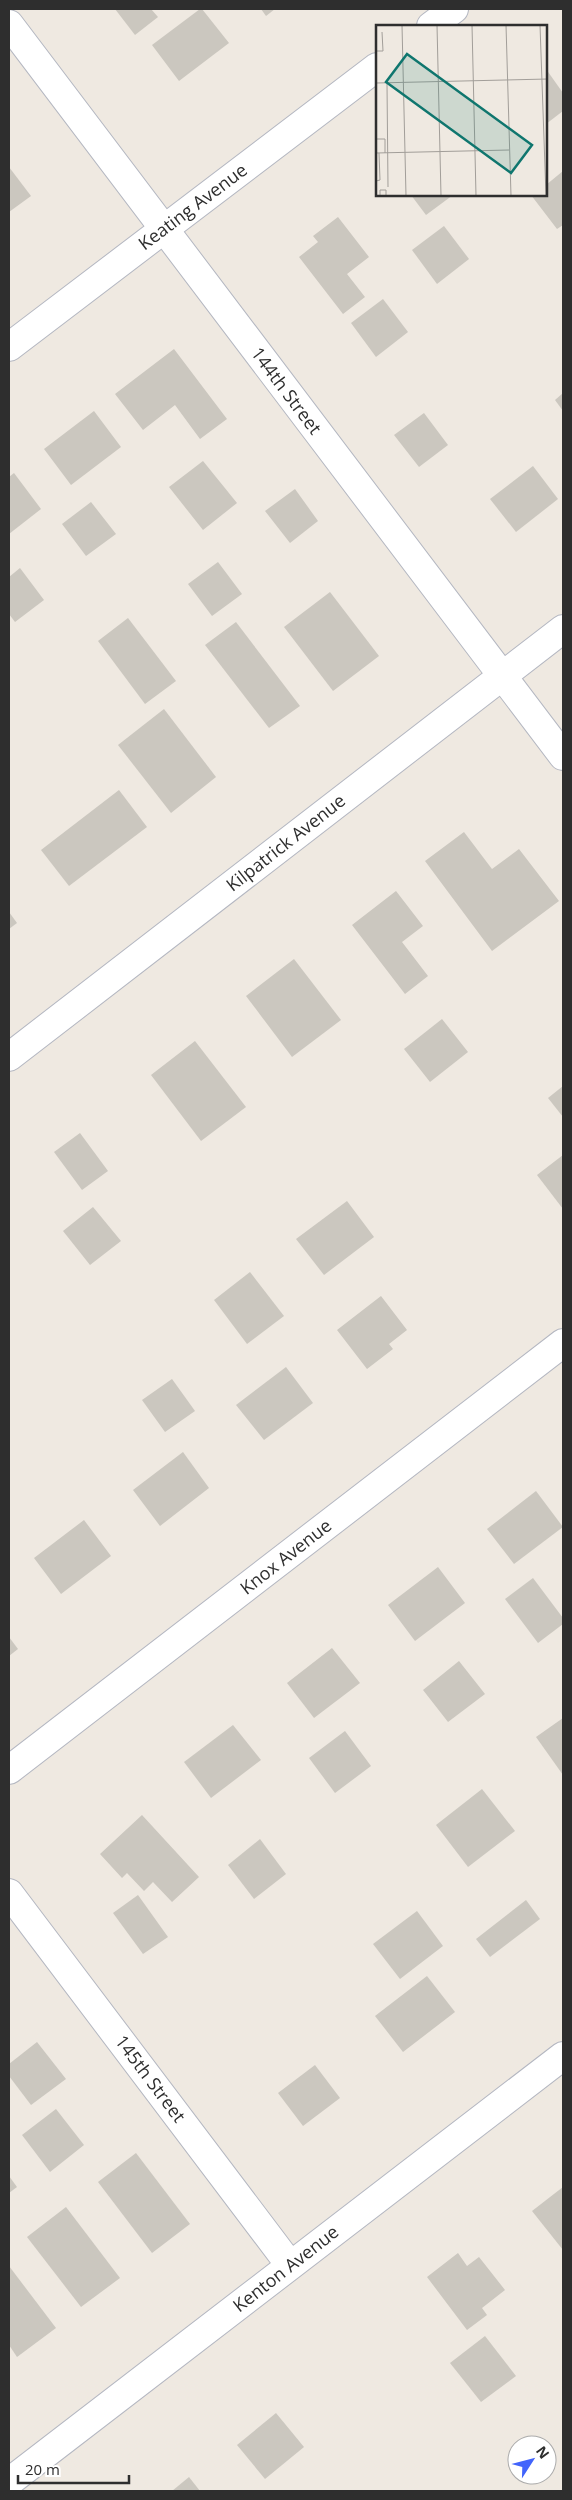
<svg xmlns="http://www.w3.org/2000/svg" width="572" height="2500" font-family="'Open Sans',sans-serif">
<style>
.building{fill:#cbc7bf}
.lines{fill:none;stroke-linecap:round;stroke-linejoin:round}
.minor-casing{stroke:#b4b7c1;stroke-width:30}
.minor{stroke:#fff;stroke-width:28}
.labels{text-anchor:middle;stroke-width:5;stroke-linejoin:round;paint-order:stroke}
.street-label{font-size:18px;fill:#2e2e2e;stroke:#fff}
.inset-road{fill:none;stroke:#a29e99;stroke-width:1}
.view{fill:#0f766e;fill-opacity:0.15;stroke:#0f766e;stroke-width:2.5}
.inset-edge{fill:none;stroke:#2e2e2e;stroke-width:2.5}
</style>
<rect width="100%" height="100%" fill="#efe9e1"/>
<g class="building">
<path d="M115,9H151L158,17L135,35Z"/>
<path d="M200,9H202L229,43L179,81L152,45Z"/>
<path d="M261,9H275L266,16Z"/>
<path d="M546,69L563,93V111L546,124Z"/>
<path d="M9,167L31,196L9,212Z"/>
<path d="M563,171V225L557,229L531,195H546V185Z"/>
<path d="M411,195H453L426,215Z"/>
<path d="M338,217L369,257L347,274L365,297L343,314L299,257L318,242L313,236Z"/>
<path d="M444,226L469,259L437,284L412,250Z"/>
<path d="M383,299L408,332L376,357L351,323Z"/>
<path d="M174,349L227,419L200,439L175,405L143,430L115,394Z"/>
<path d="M563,393V411L555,400Z"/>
<path d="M94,411L121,447L71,485L44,449Z"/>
<path d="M424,413L448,445L419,467L394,435Z"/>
<path d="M203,461L237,503L203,530L169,487Z"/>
<path d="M533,466L558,499L516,532L490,499Z"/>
<path d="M14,473L41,509L9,534V477Z"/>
<path d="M295,489L318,521L290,543L265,511Z"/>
<path d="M91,502L116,534L86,556L62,524Z"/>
<path d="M218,562L242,594L212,616L188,584Z"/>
<path d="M20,568L44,600L15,622L9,614V577Z"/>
<path d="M330,592L379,656L333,691L284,627Z"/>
<path d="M128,618L176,681L145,704L98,641Z"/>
<path d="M236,622L300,706L269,728L205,645Z"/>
<path d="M164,709L216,777L171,813L118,745Z"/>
<path d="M119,790L147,827L69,886L41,850Z"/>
<path d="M464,832L492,869L519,849L559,901L492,951L425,861Z"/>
<path d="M396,891L423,926L402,942L428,976L405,994L352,925Z"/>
<path d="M9,912L17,923L9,929Z"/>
<path d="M294,959L341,1020L292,1057L246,996Z"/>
<path d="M442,1019L468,1052L430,1082L404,1049Z"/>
<path d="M195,1041L246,1107L201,1141L151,1075Z"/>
<path d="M563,1086V1117L548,1098Z"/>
<path d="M80,1133L108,1171L82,1190L54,1152Z"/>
<path d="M563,1155V1209L537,1175Z"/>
<path d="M347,1201L374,1237L324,1275L296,1239Z"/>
<path d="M93,1207L121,1241L90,1265L63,1231Z"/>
<path d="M250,1272L284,1316L247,1344L214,1300Z"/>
<path d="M381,1296L407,1330L389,1344L393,1349L367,1369L337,1330Z"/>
<path d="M286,1367L313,1403L264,1440L236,1405Z"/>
<path d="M172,1379L195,1411L165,1432L142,1400Z"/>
<path d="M183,1452L209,1488L160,1526L133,1490Z"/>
<path d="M536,1491L563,1527L514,1564L487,1529Z"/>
<path d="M84,1520L111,1556L61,1594L34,1558Z"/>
<path d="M438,1567L465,1603L415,1641L388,1605Z"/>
<path d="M533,1578L563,1618V1624L538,1643L505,1599Z"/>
<path d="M9,1637L18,1649L9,1656Z"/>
<path d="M332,1648L360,1683L314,1718L287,1683Z"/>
<path d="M459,1661L485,1694L448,1722L423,1690Z"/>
<path d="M563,1718V1775L536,1737Z"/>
<path d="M233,1725L261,1760L211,1798L184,1762Z"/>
<path d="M345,1731L371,1766L335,1793L309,1758Z"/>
<path d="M482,1789L515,1831L468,1867L436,1825Z"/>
<path d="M142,1815L199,1877L172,1902L153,1882L144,1891L127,1873L122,1878L100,1854Z"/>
<path d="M260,1839L286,1874L254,1899L228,1865Z"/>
<path d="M138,1895L168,1937L143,1954L113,1913Z"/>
<path d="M526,1900L540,1919L490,1957L476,1939Z"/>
<path d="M417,1911L443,1946L400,1979L373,1944Z"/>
<path d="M427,1976L455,2012L403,2052L375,2016Z"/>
<path d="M37,2042L66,2079L31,2105L9,2076V2064Z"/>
<path d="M315,2065L340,2098L303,2126L278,2093Z"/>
<path d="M56,2109L84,2145L50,2172L22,2135Z"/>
<path d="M136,2153L190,2224L152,2253L98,2182Z"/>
<path d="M9,2176L17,2187L9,2193Z"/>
<path d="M563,2187V2250L532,2211Z"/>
<path d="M66,2207L120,2278L81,2307L27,2237Z"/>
<path d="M458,2253L467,2266L479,2257L505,2290L482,2308L487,2315L467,2330L427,2277Z"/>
<path d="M9,2266L56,2328L17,2357L9,2345Z"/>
<path d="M485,2336L516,2376L481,2402L450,2363Z"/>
<path d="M276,2413L304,2447L265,2479L237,2445Z"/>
<path d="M189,2477L200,2491H172Z"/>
</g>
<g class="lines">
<g class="minor-casing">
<g id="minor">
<path d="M9,24L563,756"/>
<path d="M431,26L454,9"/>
<path d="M9,347L377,67"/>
<path d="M9,1057L563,629"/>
<path d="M9,1770L563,1343"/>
<path d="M9,1893L290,2265"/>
<path d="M9,2482L563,2056"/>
</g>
</g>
<use href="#minor" class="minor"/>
</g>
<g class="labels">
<g class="street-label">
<text transform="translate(193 207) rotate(-37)" y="6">Keating Avenue</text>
<text transform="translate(286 391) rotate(53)" y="6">144th Street</text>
<text transform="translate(286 843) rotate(-38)" y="6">Kilpatrick Avenue</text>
<text transform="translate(286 1557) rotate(-38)" y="6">Knox Avenue</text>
<text transform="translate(150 2079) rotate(53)" y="6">145th Street</text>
<text transform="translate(286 2269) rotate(-38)" y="6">Kenton Avenue</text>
</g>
</g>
<g transform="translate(376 25)">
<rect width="171" height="171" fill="#efe9e1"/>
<path class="inset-road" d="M26,0L30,171M61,0L65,171M96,0L100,171M130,0L135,171M164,0L170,171M0,26H7L6,7M0,45V72M0,58L172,54M11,59L12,162M0,114H9V128M0,128L133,125M0,156L4,155L3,128M4,171V165H10V171"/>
<path class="view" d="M31,29L156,120L135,148L10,57Z"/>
<rect width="171" height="171" class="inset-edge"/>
</g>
<rect width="572" height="2500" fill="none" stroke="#2e2e2e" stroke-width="20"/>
<g transform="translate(532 2460) rotate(54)"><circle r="24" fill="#ffffff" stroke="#ababab"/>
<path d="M0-4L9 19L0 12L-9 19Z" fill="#4264fb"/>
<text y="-8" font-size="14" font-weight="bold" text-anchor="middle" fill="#2e2e2e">N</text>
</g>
<path d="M18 2475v8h111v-8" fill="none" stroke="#2e2e2e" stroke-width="2.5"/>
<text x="25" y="2475" font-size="15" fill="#2e2e2e" stroke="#ffffff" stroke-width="4" paint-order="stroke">20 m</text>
</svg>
